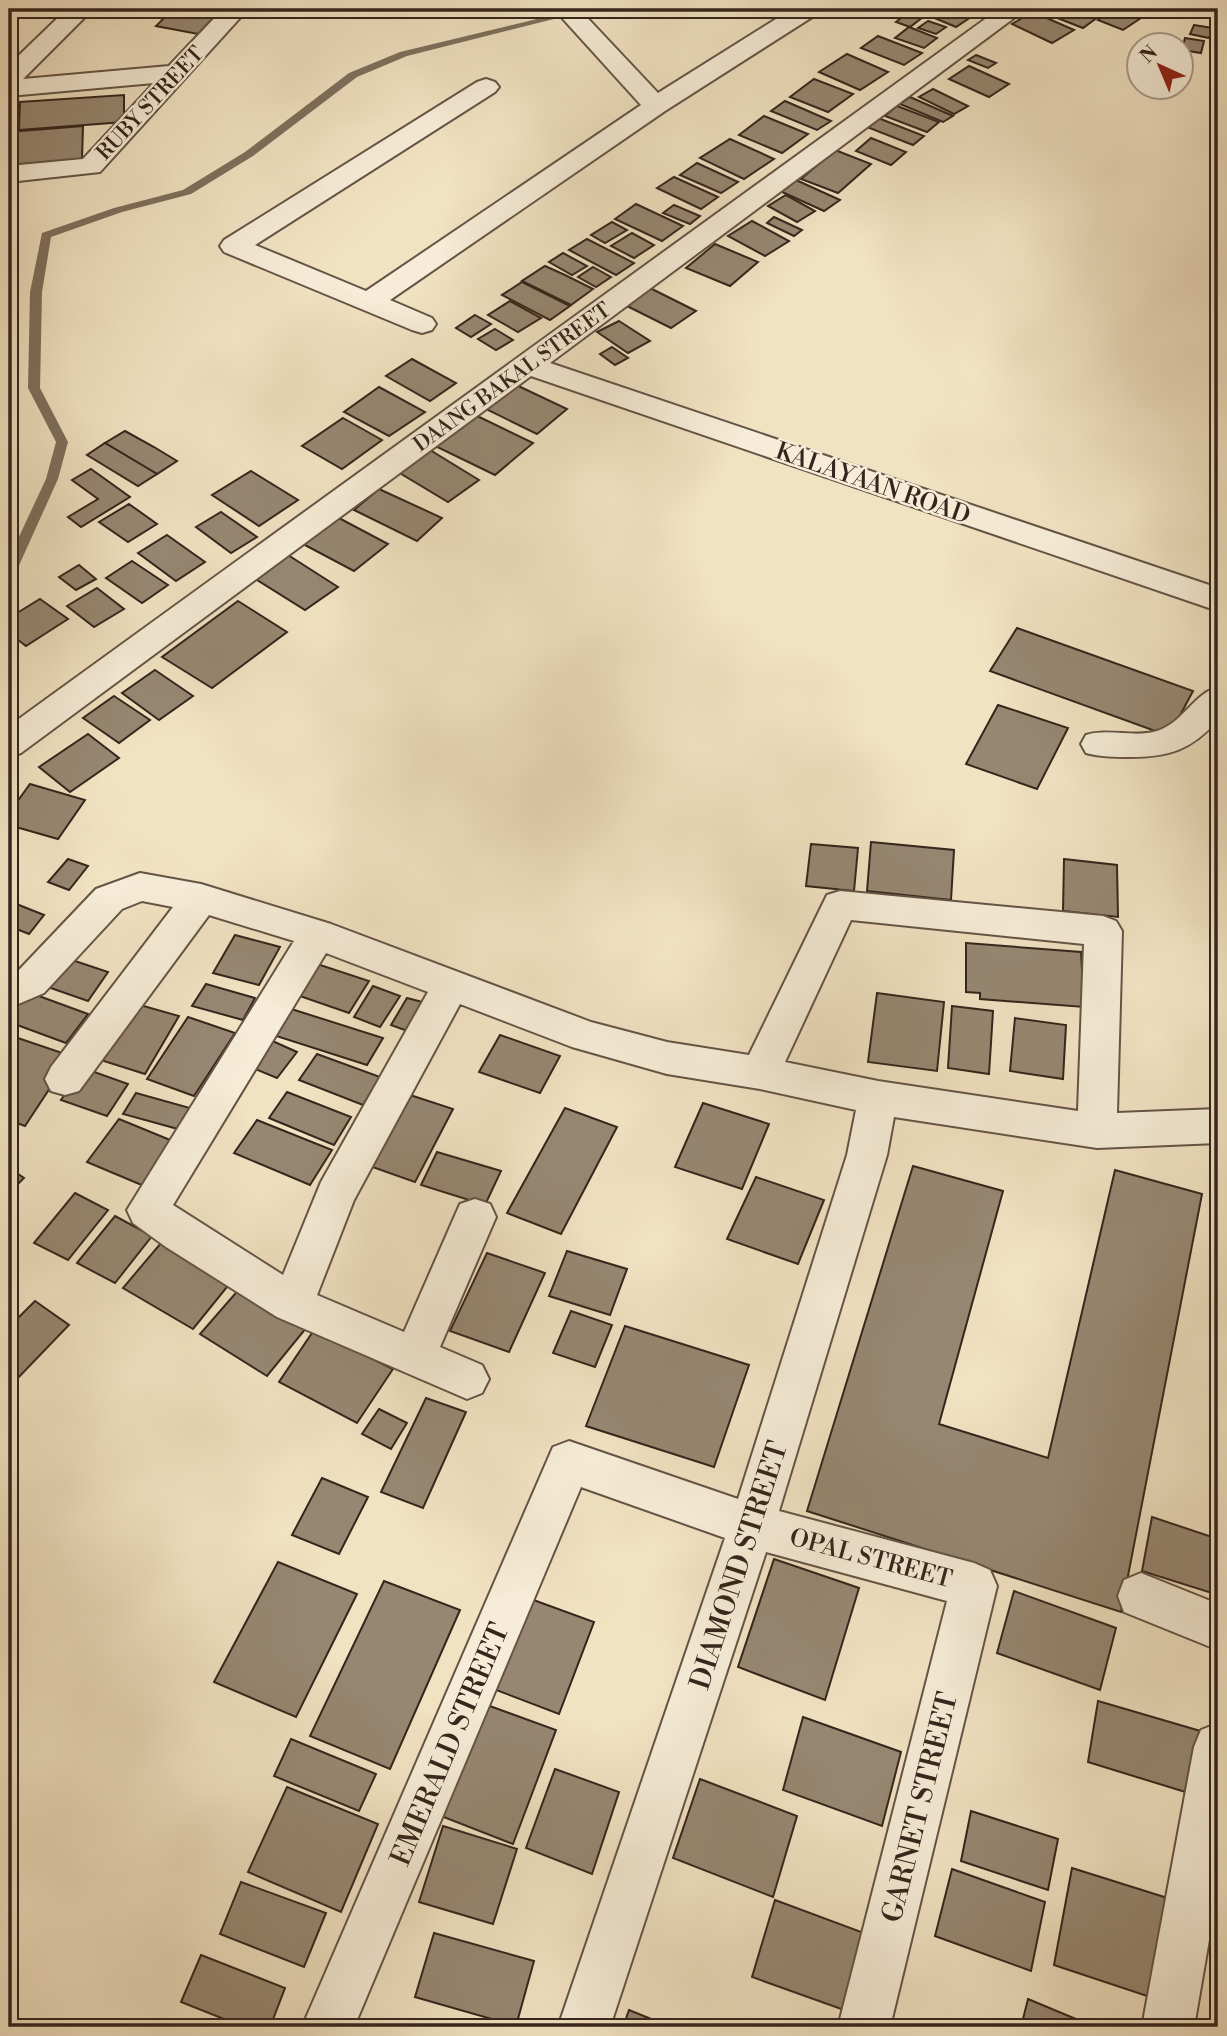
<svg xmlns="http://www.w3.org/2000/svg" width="1227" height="2036" font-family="'Libre Bodoni',serif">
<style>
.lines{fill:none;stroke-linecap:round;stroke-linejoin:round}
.stream{fill:#7f705e;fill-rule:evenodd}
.building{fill:#978772;stroke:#35251c;stroke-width:2}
.minor-casing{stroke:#645446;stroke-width:4}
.minor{fill:#f6ecd7;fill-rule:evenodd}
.labels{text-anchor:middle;stroke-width:5;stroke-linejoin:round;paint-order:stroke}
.far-street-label{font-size:21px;fill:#35251c;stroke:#f6ecd7}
.street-label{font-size:24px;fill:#35251c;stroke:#f6ecd7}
.near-street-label{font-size:28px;fill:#35251c;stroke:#f6ecd7}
</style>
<rect width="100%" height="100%" fill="#f1e2c2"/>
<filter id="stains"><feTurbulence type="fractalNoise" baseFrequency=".00286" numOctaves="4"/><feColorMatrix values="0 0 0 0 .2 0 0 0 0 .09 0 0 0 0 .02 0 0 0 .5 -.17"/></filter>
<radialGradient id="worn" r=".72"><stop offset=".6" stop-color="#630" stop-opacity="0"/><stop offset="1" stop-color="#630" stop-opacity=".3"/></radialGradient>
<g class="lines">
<g class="stream">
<path d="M578,9H594L407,56L357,77L253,156L191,194L122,212L51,237L42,292L40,388L68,442L58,479L16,572L9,576V558L46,479L56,442L28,388L30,292L42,233L114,208L183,190L245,152L349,73L400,52Z"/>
<path d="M9,766L16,771L18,783L14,796L9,797Z"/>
</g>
</g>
<g class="building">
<path d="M173,9H222L198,34L156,26Z"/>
<path d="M921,9H950L971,17L956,27L918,11Z"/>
<path d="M1047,9H1089L1102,14L1083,28L1042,12Z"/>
<path d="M1114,9H1126L1144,16L1123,30L1098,20Z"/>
<path d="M909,12L923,17L910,27L896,22Z"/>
<path d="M1033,12L1074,30L1052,43L1012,24Z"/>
<path d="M928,21L946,27L936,34L918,28Z"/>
<path d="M1194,25L1213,28L1209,38L1190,34Z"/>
<path d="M909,27L937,38L924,48L895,38Z"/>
<path d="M878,36L922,53L904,65L861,48Z"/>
<path d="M1185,38L1204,41L1201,53L1182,50Z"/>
<path d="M847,54L888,72L860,90L819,72Z"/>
<path d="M976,55L996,63L988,68L968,60Z"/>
<path d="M969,66L1009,84L989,97L949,79Z"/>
<path d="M814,79L853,94L828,112L790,97Z"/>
<path d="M933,89L968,106L954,114L919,97Z"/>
<path d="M124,95V122L19,130L20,102Z"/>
<path d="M910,97L953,116L943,122L900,104Z"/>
<path d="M785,101L831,121L817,130L771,111Z"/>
<path d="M897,106L939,122L927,132L885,116Z"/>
<path d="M764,116L808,134L782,153L739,135Z"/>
<path d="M878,118L924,136L913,145L867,127Z"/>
<path d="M83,126L82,159L9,165V132Z"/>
<path d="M871,138L906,152L891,165L856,151Z"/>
<path d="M730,139L774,159L744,179L700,158Z"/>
<path d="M835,150L871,164L838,193L801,179Z"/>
<path d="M697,163L738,182L721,193L680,175Z"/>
<path d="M674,177L718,197L701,209L657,188Z"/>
<path d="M796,180L840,200L824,211L780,191Z"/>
<path d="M786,195L815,211L797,222L768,206Z"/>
<path d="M636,204L683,226L662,241L615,219Z"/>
<path d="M674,205L700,216L690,224L663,213Z"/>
<path d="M774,217L802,230L794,236L767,223Z"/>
<path d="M752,221L789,241L765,256L728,236Z"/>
<path d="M612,222L627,230L605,243L591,235Z"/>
<path d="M632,233L654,245L634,258L611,246Z"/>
<path d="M587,239L634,263L616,275L569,250Z"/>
<path d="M715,244L758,262L730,286L686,268Z"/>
<path d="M563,253L587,266L572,275L549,262Z"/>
<path d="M545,266L565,275L593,289L571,305L522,281Z"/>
<path d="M593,267L611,277L596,287L578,277Z"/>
<path d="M522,282L570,306L550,320L502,295Z"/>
<path d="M650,288L696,311L671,328L625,305Z"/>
<path d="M510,301L541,318L518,332L488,315Z"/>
<path d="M475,315L491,324L471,337L456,328Z"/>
<path d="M619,321L650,341L628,353L597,332Z"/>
<path d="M495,329L513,340L496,350L478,339Z"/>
<path d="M612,347L628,358L615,365L600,354Z"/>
<path d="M412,359L456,383L430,401L386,376Z"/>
<path d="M512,383L567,409L537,434L482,407Z"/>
<path d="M379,387L425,412L389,436L344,412Z"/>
<path d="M467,411L533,443L495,475L429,443Z"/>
<path d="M343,418L382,440L342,469L302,446Z"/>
<path d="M125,431L154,447L177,461L157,474L105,443Z"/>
<path d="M105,443L157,474L138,486L87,455Z"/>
<path d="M430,450L479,480L448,502L398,472Z"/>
<path d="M91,469L130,497L81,527L68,517L98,499L72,480Z"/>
<path d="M251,471L298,500L259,526L212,495Z"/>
<path d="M379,489L442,518L417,541L354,510Z"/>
<path d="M129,504L157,524L128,542L99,522Z"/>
<path d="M221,512L257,537L231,553L196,527Z"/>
<path d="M337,517L388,544L354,571L303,544Z"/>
<path d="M167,535L205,562L176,581L138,553Z"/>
<path d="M288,555L338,587L305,610L254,578Z"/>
<path d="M132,561L168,585L142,603L106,578Z"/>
<path d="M79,565L96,579L76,590L59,577Z"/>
<path d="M97,588L124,609L94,627L67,606Z"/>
<path d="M40,599L68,619L26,646L9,633V618Z"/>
<path d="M238,601L287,632L212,688L162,657Z"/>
<path d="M1017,628L1193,691L1169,736L990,671Z"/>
<path d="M155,670L193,696L159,720L122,693Z"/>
<path d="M114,696L150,720L119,743L83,718Z"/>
<path d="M998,705L1068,728L1037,789L966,764Z"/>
<path d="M88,734L119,758L70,792L39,767Z"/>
<path d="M30,784L85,800L58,839L9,825V813Z"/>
<path d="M871,842L954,850L951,900L867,891Z"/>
<path d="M811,844L858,848L854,891L806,886Z"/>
<path d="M68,859L88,866L69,890L48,882Z"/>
<path d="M1064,859L1117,865L1118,917L1063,911Z"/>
<path d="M9,901L44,915L29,934L9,926Z"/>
<path d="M235,935L280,947L259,985L213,973Z"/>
<path d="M966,943L1081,952L1084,1007L980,999V993L966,992Z"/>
<path d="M66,958L108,972L88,1001L45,986Z"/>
<path d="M314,963L369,981L349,1013L294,994Z"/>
<path d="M206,984L255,998L243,1020L192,1006Z"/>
<path d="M373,986L400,996L380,1027L354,1017Z"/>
<path d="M28,992L88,1014L66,1043L9,1022V1017Z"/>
<path d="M877,993L944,1002L937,1071L868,1062Z"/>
<path d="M407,998L426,1003L410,1032L391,1025Z"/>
<path d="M126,1001L179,1016L145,1074L91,1057Z"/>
<path d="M952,1006L993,1011L989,1074L948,1068Z"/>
<path d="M285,1007L383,1038L367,1065L270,1034Z"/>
<path d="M188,1017L235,1033L194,1096L147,1079Z"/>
<path d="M1015,1018L1066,1025L1063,1079L1010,1071Z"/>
<path d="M9,1035L71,1056L25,1126L9,1120Z"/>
<path d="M500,1035L560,1056L540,1093L479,1072Z"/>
<path d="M268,1039L297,1052L277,1078L248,1066Z"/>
<path d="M317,1054L380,1077L363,1105L299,1080Z"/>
<path d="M83,1068L128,1084L107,1116L61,1100Z"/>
<path d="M287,1092L351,1117L334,1145L269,1118Z"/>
<path d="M401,1092L453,1109L415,1182L361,1163Z"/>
<path d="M136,1093L190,1108L178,1129L123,1114Z"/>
<path d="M703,1103L769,1124L742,1189L675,1167Z"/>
<path d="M565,1108L617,1127L561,1234L507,1213Z"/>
<path d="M119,1119L175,1142L144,1186L87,1162Z"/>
<path d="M257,1120L332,1150L310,1185L234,1153Z"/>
<path d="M437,1152L501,1171L485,1205L421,1185Z"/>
<path d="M913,1166L1003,1191L939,1424L1048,1458L1115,1170L1202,1194L1121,1612L807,1511Z"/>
<path d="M9,1168L24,1178L9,1193Z"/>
<path d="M756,1177L824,1200L798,1264L727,1239Z"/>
<path d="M75,1193L108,1210L68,1260L34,1243Z"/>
<path d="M115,1216L152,1236L115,1283L77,1263Z"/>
<path d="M161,1243L231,1282L193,1329L123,1288Z"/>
<path d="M567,1251L627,1269L610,1315L549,1296Z"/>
<path d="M487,1253L545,1273L509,1352L450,1331Z"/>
<path d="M241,1287L307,1327L267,1376L200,1334Z"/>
<path d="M35,1301L69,1325L17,1379L9,1373V1327Z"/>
<path d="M571,1311L612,1325L595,1367L553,1353Z"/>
<path d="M625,1326L749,1365L714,1467L586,1426Z"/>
<path d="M314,1330L393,1369L357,1423L279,1382Z"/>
<path d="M426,1398L466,1412L423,1508L381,1492Z"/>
<path d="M379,1409L407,1423L391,1449L362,1434Z"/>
<path d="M322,1478L368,1497L339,1554L292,1535Z"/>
<path d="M1152,1517L1218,1539V1595L1142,1571Z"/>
<path d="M774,1559L859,1588L825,1700L738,1667Z"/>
<path d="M278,1562L357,1594L296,1717L214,1682Z"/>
<path d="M384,1581L460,1610L390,1769L310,1736Z"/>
<path d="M1014,1591L1116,1628L1100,1690L997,1653Z"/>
<path d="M528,1598L594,1622L559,1714L491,1688Z"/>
<path d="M1098,1701L1204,1732L1195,1795L1088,1762Z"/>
<path d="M487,1705L556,1730L513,1844L441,1816Z"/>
<path d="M803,1717L901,1752L882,1826L783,1790Z"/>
<path d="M291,1739L376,1774L359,1811L274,1776Z"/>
<path d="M555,1769L619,1792L592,1874L526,1848Z"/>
<path d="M700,1779L797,1816L773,1897L673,1858Z"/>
<path d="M287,1787L378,1824L341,1912L248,1872Z"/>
<path d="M971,1811L1058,1839L1048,1890L961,1861Z"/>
<path d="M443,1826L517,1849L493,1924L419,1902Z"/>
<path d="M1072,1868L1177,1901L1162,2001L1054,1965Z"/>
<path d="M952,1869L1045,1902L1031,1971L935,1936Z"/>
<path d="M241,1882L326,1913L304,1967L220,1934Z"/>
<path d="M775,1900L864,1933L844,2010L752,1977Z"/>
<path d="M434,1933L534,1961L516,2026L415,1997Z"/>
<path d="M201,1955L285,1988L270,2027H244L181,2002Z"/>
<path d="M1028,1999L1095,2027H1021Z"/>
<path d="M629,2010L671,2027H623Z"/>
</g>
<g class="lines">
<g class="minor-casing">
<g id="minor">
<path d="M67,9H93L23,79L169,66L223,9H248L100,172L9,182V166L83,159L154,83L9,96V65Z"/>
<path d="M554,9H579L658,93L792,9H820L817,14L665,111L390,300L432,318L436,324L432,330L422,333L412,330L224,252L220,246L224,240L477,82L486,79L495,82L499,87L495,92L255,245L366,291L641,105Z"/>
<path d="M999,9H1026L550,363L1218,588V611L531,376L21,753L9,757V726Z"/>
<path d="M1218,687V720C1191,750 1169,757 1130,757C1115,757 1100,757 1086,753L1081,744L1086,735C1109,728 1135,738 1157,731C1183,723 1193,694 1218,687Z"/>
<path d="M140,873L201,884L331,924L591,1022L667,1042L749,1055L827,895L840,891L1103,916L1116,921L1122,931L1117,1113L1218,1109V1143L1097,1148L894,1117L887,1155L779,1511L974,1563L990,1570L997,1586L890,2027H838L947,1601L766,1552L610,2027H558L725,1538L581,1487L354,2027H302L553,1447L569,1441L738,1499L847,1155L856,1110L760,1089L667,1074L572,1047L460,1004L354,1200L317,1295L404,1332L460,1204L475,1199L490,1204L496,1217L440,1347L482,1365L489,1379L482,1393L467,1399L277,1317L166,1247L133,1223L127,1210L294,941L209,915L79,1091L65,1095L51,1091L45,1079L51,1067L173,907L142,901L122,909L44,993L9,1008V976L18,971L96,889ZM851,920L1084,944L1078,1111L878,1081L785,1062ZM326,953L428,992L321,1182L283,1275L173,1205Z"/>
<path d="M1141,1573L1218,1604V1650L1124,1612L1118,1596L1124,1580Z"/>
<path d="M1218,1723V1888L1194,2027H1142L1194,1747L1201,1730Z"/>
</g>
</g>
<use href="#minor" class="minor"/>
</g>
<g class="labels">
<g class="far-street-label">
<text transform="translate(150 103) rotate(-47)" y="7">RUBY STREET</text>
<text transform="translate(512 377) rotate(-36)" y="7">DAANG BAKAL STREET</text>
</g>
<g class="street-label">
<text transform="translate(873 483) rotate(19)" y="8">KALAYAAN ROAD</text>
<text transform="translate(871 1558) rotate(15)" y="8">OPAL STREET</text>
</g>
<g class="near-street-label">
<text transform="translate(738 1565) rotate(-72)" y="10">DIAMOND STREET</text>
<text transform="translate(449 1744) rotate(-67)" y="10">EMERALD STREET</text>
<text transform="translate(919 1807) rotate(-76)" y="10">GARNET STREET</text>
</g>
</g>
<rect width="1227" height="2036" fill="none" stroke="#f1e2c2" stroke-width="35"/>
<rect x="10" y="10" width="1206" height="2015" fill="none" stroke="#35251c" stroke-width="3.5"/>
<rect x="18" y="18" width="1192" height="2001" fill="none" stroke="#35251c" stroke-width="2"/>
<g transform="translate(1160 66) rotate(316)"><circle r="33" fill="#f6ecd7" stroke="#a99c8c" stroke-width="2"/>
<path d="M0-5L12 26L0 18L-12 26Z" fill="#8f2418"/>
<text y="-10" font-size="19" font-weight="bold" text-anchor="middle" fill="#35251c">N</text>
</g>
<rect width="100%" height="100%" filter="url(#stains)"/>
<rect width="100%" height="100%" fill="url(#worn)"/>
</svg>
